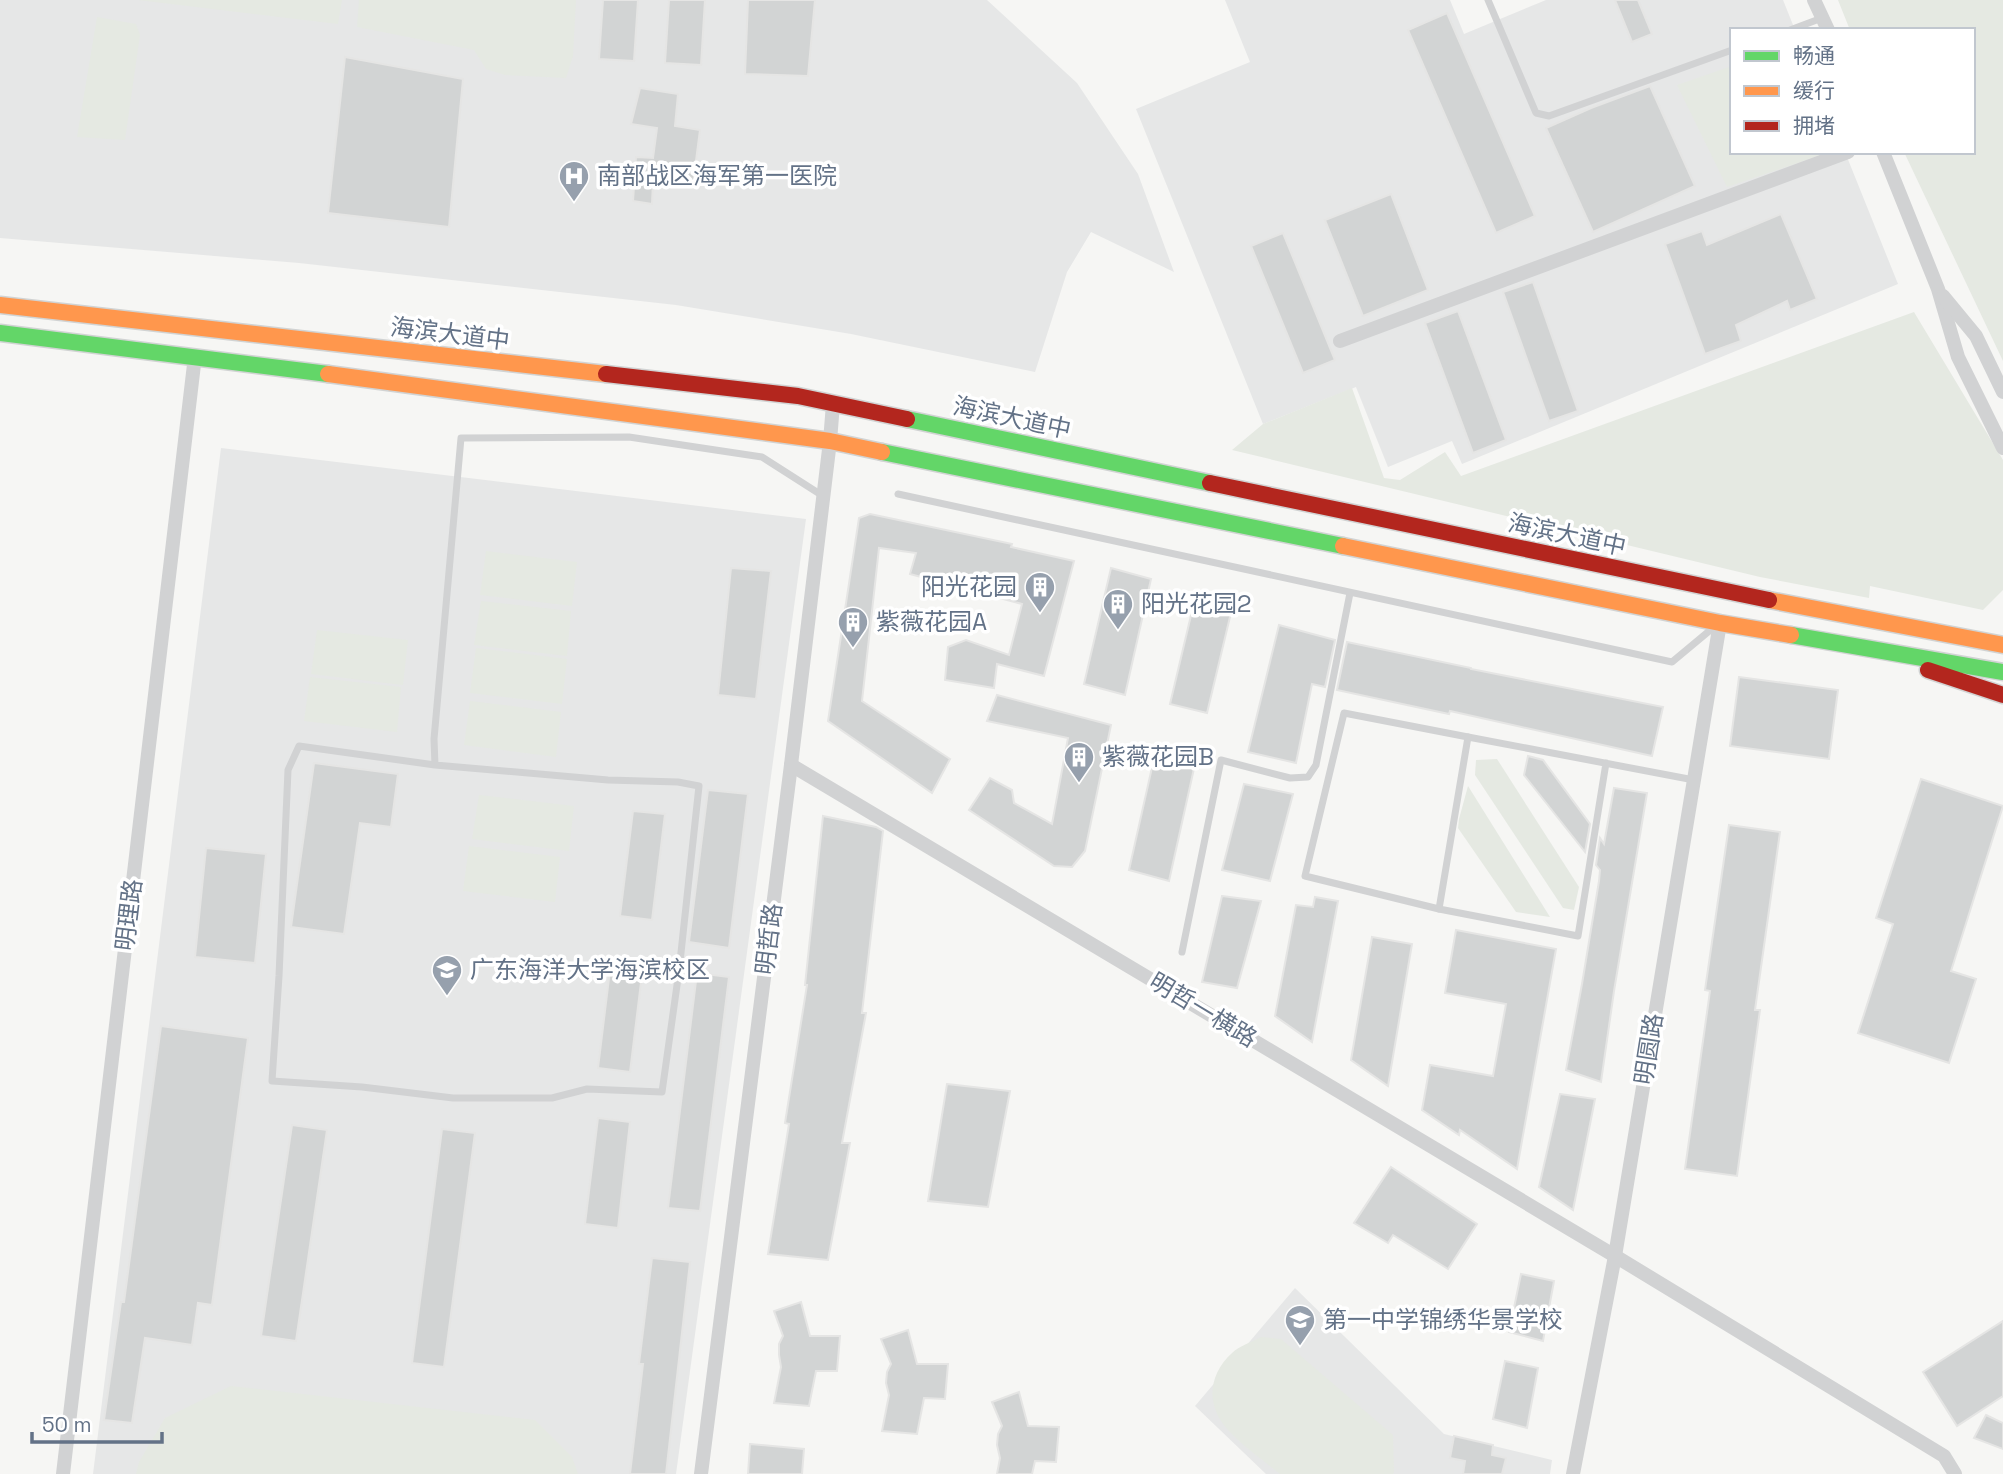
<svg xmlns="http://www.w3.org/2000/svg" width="2003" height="1474" font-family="'Space Grotesk','Noto Sans SC',sans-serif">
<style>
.built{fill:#e6e7e7}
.green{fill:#e5e9e2}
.building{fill:#d2d4d4;stroke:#e5e5e4;stroke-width:2}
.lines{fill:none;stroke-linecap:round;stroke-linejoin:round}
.fast-casing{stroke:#d1d3d3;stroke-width:19}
.slow-casing{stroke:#d1d3d3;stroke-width:19}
.jam-casing{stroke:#d1d3d3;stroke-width:19}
.lane{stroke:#d1d2d3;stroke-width:7}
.street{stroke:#d1d2d3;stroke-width:14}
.fast{stroke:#63d668;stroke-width:16}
.slow{stroke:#ff974d;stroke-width:16}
.jam{stroke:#b3261e;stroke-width:16}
.labels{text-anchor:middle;stroke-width:7;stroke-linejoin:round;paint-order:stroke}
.poi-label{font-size:24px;fill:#637287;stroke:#fff;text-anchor:start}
.street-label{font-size:24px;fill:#637287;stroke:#fff}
</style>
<rect width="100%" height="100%" fill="#f6f6f4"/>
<g class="built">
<path d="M0,0H987L1077,83L1138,174L1174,272L1091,232L1067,272L1035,372L851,334L676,305L299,263L0,238Z"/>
<path d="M1225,0H1450L1464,34L1546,0H1783L1795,30H1732V152H1845L1898,284L1462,464L1452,441L1388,467L1356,387L1263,424L1136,109L1250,62Z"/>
<path d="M221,448L806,519L676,1474H93Z"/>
<path d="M1295,1288L1444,1434L1552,1460L1550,1474H1266L1195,1406Z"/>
</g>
<g class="green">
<path d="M138,0H342L338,24Z"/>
<path d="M359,0H576L573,56L566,78L505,75L486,69L474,50L357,27Z"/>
<path d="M1838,0H2003V361L1904,152H1973V30H1850Z"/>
<path d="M97,17L136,24L140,35L125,140L77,137Z"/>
<path d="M1732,66V152L1827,153L1727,187L1677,85Z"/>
<path d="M1914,312L2003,460V590L1983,610L1870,586L1869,598L1760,577L1232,450L1263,424L1352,388L1384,478L1400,480L1445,452L1461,476Z"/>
<path d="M486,551L577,562L572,606L480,595Z"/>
<path d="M481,601L571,611L567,656L474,645Z"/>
<path d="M317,630L408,640L403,685L311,674Z"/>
<path d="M476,648L567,659L562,704L470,693Z"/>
<path d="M310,677L401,687L397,732L304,721Z"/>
<path d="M470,701L561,712L556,757L464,745Z"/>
<path d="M1497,759L1579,887L1574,910L1563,908L1475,775L1476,760Z"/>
<path d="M1468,786L1550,917L1516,912L1458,828L1459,819Z"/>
<path d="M479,795L574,806L569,851L472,839Z"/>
<path d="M469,846L560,857L555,902L463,891Z"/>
<path d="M1261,1337L1281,1339L1393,1435L1394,1472L1393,1474H1280C1263,1460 1244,1447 1229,1431C1206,1407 1207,1376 1232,1353C1239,1346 1252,1342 1261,1337Z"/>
<path d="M231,1386L535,1420L572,1457L578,1474H136L139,1462L165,1418Z"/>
</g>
<g class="building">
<path d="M603,0H638L634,61L599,59Z"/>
<path d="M669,0H705L701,65L665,63Z"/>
<path d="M748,0H815L808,76L745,74Z"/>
<path d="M1615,0H1638L1652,34L1632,42Z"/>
<path d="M1447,13L1535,216L1496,233L1408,30Z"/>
<path d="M345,57L463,79L449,227L328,213Z"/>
<path d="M1650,86L1695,186L1593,232L1546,128L1591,108Z"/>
<path d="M640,88L678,94L675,126L700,130L693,184L653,180L652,204L633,201L636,157L653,158L657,128L631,124Z"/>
<path d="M1391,194L1428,290L1363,316L1325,220Z"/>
<path d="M1781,214L1817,299L1790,310L1787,301L1736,325L1741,341L1705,354L1665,244L1702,231L1707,245Z"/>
<path d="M1283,233L1335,360L1303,373L1251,246Z"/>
<path d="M1533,282L1578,411L1549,421L1503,292Z"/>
<path d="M1458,311L1506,440L1473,453L1425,323Z"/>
<path d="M870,514L1012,544L1011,547L1074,561L1044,676L997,664L994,688L945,680L948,647L966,640L1009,655L1022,604L910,574L916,553L879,548L862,701L950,759L932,793L828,721L859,518Z"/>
<path d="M731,568L771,571L756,699L718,695Z"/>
<path d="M1111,568L1151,579L1125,695L1084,684Z"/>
<path d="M1197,590L1235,596L1207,713L1170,704Z"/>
<path d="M1279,625L1335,640L1325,687L1312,684L1296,763L1248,752Z"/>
<path d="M1347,642L1471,668V669L1663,707L1652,756L1450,711L1449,714L1337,690Z"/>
<path d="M1739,677L1838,690L1829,759L1730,746Z"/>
<path d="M997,695L1111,725L1085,851L1072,867L1054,866L969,810L990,778L1012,790L1014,803L1052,824L1068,738L987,721Z"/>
<path d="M1155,754L1195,764L1169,881L1129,870Z"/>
<path d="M1528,756L1543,760L1590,824L1585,852L1524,775Z"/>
<path d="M314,763L398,774L391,827L360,823L344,934L291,927Z"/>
<path d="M1921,779L2003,806L1951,971L1976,979L1949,1063L1858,1033L1893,924L1876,918Z"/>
<path d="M1244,784L1293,794L1270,881L1222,870Z"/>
<path d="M1614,788L1647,793L1614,991L1601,1082L1566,1070L1582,984L1599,881L1600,870L1596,865L1600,838L1604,844Z"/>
<path d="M708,790L748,794L729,948L689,942Z"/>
<path d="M633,811L665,814L652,920L620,916Z"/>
<path d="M823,816L876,827L883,831L862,1013H866L842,1143H850L828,1260L768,1254L789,1124L785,1123L807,985H805Z"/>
<path d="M1729,825L1780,832L1755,1010H1760L1737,1176L1685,1169L1710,991L1705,990Z"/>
<path d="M206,848L266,854L255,963L195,957Z"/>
<path d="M1222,896L1261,901L1237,988L1202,982Z"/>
<path d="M1315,897L1338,901L1312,1042L1275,1016L1296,905L1313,907Z"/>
<path d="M1456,930L1556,949L1517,1169L1460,1130L1459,1135L1422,1110L1430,1065L1493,1076L1506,1004L1445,993Z"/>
<path d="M1372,937L1412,944L1388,1086L1351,1060Z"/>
<path d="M611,962L643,966L630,1072L598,1068Z"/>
<path d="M697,973L729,977L700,1211L668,1208Z"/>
<path d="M161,1026L248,1038L212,1305L198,1303L192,1345L145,1338L132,1423L104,1420L121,1302H124Z"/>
<path d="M947,1084L1010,1091L988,1207L928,1201Z"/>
<path d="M1560,1094L1595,1099L1573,1210L1539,1187Z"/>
<path d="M598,1118L630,1122L618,1228L585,1224Z"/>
<path d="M292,1125L327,1130L296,1341L261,1336Z"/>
<path d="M442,1129L475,1133L444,1367L412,1363Z"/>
<path d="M1391,1167L1477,1224L1448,1269L1393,1235L1388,1243L1354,1223Z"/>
<path d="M652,1258L690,1262L666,1474H630L643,1364H639Z"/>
<path d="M1521,1274L1554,1281L1543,1341L1509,1332Z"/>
<path d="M801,1302L810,1336H840L837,1371H816L809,1406L774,1403L781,1367L779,1355V1344L783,1336L774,1311Z"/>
<path d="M2003,1321V1396L1957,1426L1923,1372Z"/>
<path d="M908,1330L917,1364H948L945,1399L924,1398L917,1434L882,1431L889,1395L886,1383L887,1372L891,1364L881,1339Z"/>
<path d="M1505,1361L1538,1368L1527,1428L1493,1419Z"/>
<path d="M1019,1392L1028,1426L1059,1427L1056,1462L1035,1461L1032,1474H997L1000,1458L997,1445L998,1434L1002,1426L992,1402Z"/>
<path d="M1986,1415L2003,1423V1449L1974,1438Z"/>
<path d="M1454,1436L1493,1445L1492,1455L1506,1458L1502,1474H1463L1465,1461L1450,1458Z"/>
<path d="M750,1444L804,1449L802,1474H748Z"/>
</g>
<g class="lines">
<g class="fast-casing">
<g id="fast">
<path d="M0,333L328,374"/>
<path d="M907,419L1210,483"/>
<path d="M882,452L1343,546"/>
<path d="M1791,635L2003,672"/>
</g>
</g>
<g class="slow-casing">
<g id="slow">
<path d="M0,305L606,374"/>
<path d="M328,374L830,441L882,452"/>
<path d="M1343,546L1720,623L1791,635"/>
<path d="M1769,600L2003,645"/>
</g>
</g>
<g class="jam-casing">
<g id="jam">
<path d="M606,374L798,396L907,419"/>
<path d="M1210,483L1769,600"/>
<path d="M1928,670L2003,695"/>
</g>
</g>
<g class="lane">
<path d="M1488,0L1536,113L1549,116L1732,50"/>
<path d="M1790,30L1822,18"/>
<path d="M898,494L1672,662L1714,627"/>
<path d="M1606,763L1578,936L1439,909L1468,737L1694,780"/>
<path d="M435,765L299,746L288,770L279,976L272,1081L362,1087L453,1098H552L587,1089L662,1092L679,971L699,786L678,782L608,780L435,765L434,739L461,438L629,437L762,457L823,496"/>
<path d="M1439,909L1305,876L1344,713L1468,737"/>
<path d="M1182,952L1221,760L1290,778L1308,777L1316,765L1350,593"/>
</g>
<g class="street">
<path d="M1814,0L1828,30"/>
<path d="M1883,152L1938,289L1958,357L2003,448"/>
<path d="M1943,296L1976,336L2003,392"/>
<path d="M1340,341L1848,152"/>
<path d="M791,765L1615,1256L1944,1456L1955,1474"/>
<path d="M63,1474L195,356"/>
<path d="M701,1474L791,765L830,441L833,404"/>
<path d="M1573,1474L1615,1256L1720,623"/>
</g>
<use href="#fast" class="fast"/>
<use href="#slow" class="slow"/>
<use href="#jam" class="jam"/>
</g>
<defs>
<g id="hospital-pin" transform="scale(1.575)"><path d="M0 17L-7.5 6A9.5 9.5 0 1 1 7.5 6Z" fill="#96a0ad" stroke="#fff"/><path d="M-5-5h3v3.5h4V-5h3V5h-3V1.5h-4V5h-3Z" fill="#fff"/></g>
<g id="building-pin" transform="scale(1.575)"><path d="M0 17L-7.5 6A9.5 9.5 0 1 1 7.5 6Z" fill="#96a0ad" stroke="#fff"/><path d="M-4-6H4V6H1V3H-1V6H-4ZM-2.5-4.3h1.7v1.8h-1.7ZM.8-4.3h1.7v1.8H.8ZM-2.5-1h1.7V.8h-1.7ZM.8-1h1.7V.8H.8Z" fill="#fff"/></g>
<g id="university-pin" transform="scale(1.575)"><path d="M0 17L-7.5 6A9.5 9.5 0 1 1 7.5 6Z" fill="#96a0ad" stroke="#fff"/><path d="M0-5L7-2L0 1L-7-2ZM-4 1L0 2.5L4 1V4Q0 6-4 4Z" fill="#fff"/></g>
<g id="school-pin" transform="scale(1.575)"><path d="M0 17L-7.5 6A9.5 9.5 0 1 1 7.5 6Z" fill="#96a0ad" stroke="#fff"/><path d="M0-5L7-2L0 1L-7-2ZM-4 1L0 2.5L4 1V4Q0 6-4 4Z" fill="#fff"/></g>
</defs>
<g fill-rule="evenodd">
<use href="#hospital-pin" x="574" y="176"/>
<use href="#building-pin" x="1040" y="587"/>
<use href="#building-pin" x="1118" y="604"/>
<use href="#building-pin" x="853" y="622"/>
<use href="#building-pin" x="1079" y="757"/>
<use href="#university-pin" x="447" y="970"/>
<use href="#school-pin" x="1300" y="1320"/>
</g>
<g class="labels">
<g class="poi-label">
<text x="597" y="184">南部战区海军第一医院</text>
<text x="1017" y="595" text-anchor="end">阳光花园</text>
<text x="1141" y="612">阳光花园2</text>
<text x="876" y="630">紫薇花园A</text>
<text x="1102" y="765">紫薇花园B</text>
<text x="470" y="978">广东海洋大学海滨校区</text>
<text x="1323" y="1328">第一中学锦绣华景学校</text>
</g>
<g class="street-label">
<text transform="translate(450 334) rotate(7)" y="8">海滨大道中</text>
<text transform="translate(1012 418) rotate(12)" y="8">海滨大道中</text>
<text transform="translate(1567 535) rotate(12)" y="8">海滨大道中</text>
<text transform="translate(129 915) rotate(-83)" y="8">明理路</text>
<text transform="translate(769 939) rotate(-83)" y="8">明哲路</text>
<text transform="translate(1203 1010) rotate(31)" y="8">明哲一横路</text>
<text transform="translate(1649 1049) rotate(-81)" y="8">明圆路</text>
</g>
</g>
<rect x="1730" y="28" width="245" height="126" fill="#ffffff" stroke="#c1c7cf" stroke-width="2"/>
<rect x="1744" y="51" width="35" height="10" fill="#63d668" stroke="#c1c7cf" stroke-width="2"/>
<text x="1793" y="63" font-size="21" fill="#637287">畅通</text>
<rect x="1744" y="86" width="35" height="10" fill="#ff974d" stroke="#c1c7cf" stroke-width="2"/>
<text x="1793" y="98" font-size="21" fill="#637287">缓行</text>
<rect x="1744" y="121" width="35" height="10" fill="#b3261e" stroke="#c1c7cf" stroke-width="2"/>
<text x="1793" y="133" font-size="21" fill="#637287">拥堵</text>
<path d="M32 1432v10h130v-10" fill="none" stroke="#637287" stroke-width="3.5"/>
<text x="42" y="1432" font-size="21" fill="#637287" stroke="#ffffff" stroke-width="5" paint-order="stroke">50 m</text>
</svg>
